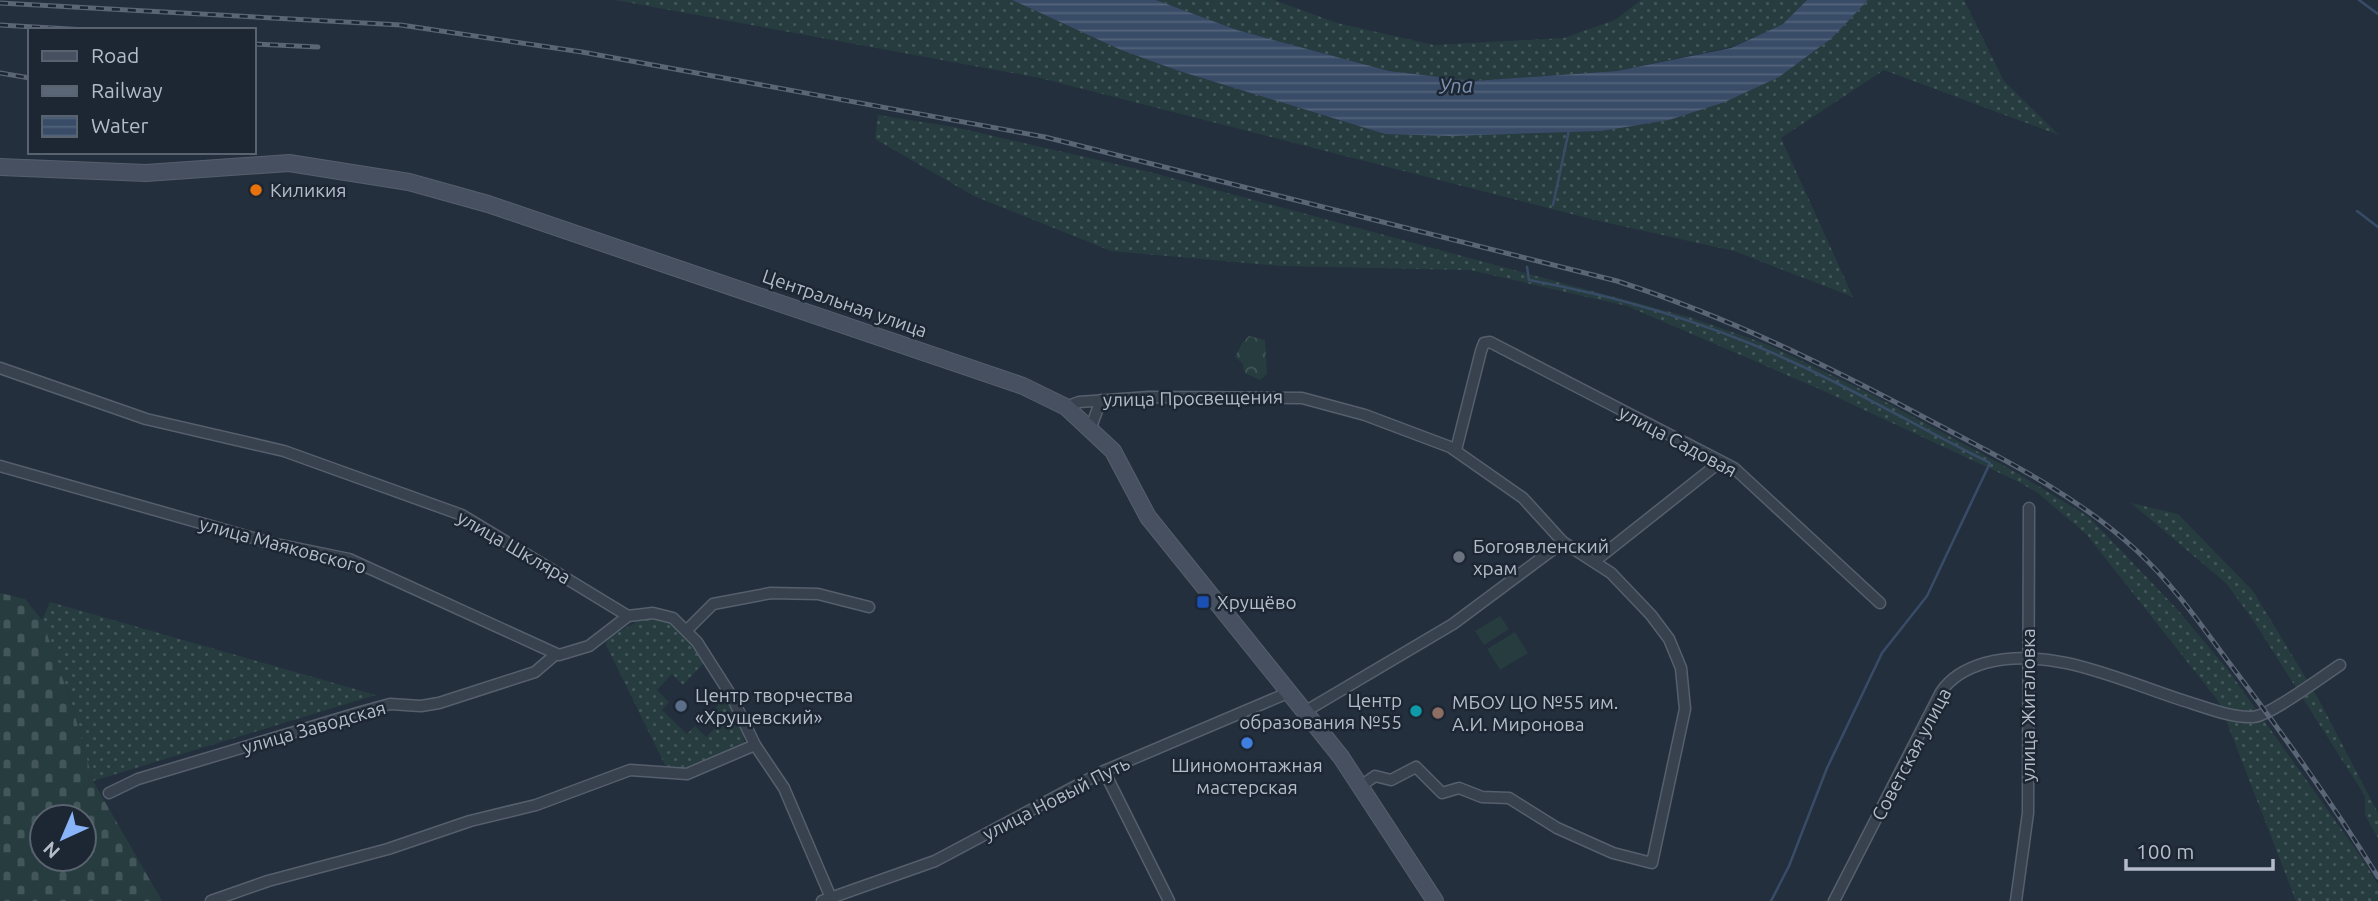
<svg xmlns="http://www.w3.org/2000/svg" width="2378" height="901" font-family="Ubuntu,sans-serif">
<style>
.grass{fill:url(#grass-dots)}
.forest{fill:url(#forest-crowns)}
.cemetery{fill:url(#cemetery-stones);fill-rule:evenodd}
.pitch{fill:#263c3f}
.water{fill:url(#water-rules)}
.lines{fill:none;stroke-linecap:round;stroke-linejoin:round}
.stream{stroke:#394c67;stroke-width:2.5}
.minor-casing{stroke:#565f6c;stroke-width:13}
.secondary-casing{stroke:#565f6c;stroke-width:18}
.minor{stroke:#38414e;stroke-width:10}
.secondary{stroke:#465061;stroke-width:16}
.rail-casing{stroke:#5a6575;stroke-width:5}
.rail{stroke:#1d2633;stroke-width:2.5;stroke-dasharray:8;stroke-linecap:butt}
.food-dot{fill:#e8710a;stroke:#1d2633;stroke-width:2.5}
.worship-dot{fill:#6b7280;stroke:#1d2633;stroke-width:2.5}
.transit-dot{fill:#1a4fb4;stroke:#1d2633;stroke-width:2.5}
.service-dot{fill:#5c6f8a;stroke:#1d2633;stroke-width:2.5}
.culture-dot{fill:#0f9aa8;stroke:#1d2633;stroke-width:2.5}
.education-dot{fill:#8d6e63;stroke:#1d2633;stroke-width:2.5}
.shop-dot{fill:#3f7fe0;stroke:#1d2633;stroke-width:2.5}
.labels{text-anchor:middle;stroke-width:5;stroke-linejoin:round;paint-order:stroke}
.poi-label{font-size:19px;fill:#b4bcc9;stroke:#1d2633;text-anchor:start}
.street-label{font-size:19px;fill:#b4bcc9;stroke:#1d2633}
.water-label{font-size:21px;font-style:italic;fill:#7c92b1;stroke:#1d2633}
</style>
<defs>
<pattern id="grass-dots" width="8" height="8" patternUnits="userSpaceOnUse" patternTransform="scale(1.75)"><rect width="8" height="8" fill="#263c3f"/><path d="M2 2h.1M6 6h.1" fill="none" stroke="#435659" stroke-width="1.8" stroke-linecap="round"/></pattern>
<pattern id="forest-crowns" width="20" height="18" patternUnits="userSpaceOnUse" patternTransform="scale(1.75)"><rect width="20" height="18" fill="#263c3f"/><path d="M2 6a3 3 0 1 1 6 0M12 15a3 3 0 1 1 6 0" fill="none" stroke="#435659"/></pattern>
<pattern id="cemetery-stones" width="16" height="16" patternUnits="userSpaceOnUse" patternTransform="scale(1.75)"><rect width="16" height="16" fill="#263c3f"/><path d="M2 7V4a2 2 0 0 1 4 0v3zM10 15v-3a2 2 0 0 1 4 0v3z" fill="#435659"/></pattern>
<pattern id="water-rules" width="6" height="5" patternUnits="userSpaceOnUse" patternTransform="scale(1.75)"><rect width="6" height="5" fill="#394c67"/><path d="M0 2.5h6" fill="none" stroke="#53647b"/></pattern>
</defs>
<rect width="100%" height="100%" fill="#242f3e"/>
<g class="grass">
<path d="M615,0H1012L1121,50L1179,71L1385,134L1450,136L1602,131L1669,120L1725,102L1779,77L1832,38L1868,0H1964L2004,81L2059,135L1884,70L1781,138L1853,297L1734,251L1595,220L1040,78Z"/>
<path d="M1156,0H1274L1337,23L1434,45L1564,38L1615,20L1641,0H1807L1784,24L1731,47L1617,71L1474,81L1389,71L1237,30Z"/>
<path d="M878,115L954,127L1146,171L1689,317L1766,344L1869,393L2010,469L2089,517L2176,608L2228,670L2359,854L2378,884V901H2296L2219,702L2087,535L2038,493L2019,482L1817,388L1627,306L1470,270L1280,266L1111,251L974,196L875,139Z"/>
<path d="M2131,503L2178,514L2253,591L2318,698L2378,813V838L2365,815V796L2253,620L2226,583Z"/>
<path d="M50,602L376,695L93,781L72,705L42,620Z"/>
<path d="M655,618C681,624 691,642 704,663L683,685L672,674L657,690L669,702L662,710L687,734L695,726L706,737L721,722L711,712L727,696L743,731L744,744L694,769H667L606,645L608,638L638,621Z"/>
</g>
<path class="forest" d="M1249,336L1265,340L1267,374L1260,380L1245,373L1242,363L1235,357L1242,343Z"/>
<path class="cemetery" d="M0,593L25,599L42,620L72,705L93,781L162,901H0ZM42,817H84V859H42Z"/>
<g class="pitch">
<path d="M1500,616L1509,629L1484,645L1475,631Z"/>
<path d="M1515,632L1528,653L1500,670L1487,649Z"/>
</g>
<path class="water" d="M1012,0H1156L1237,30L1389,71L1474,81L1617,71L1731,48L1783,24L1807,0H1868L1832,38L1779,77L1725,102L1669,120L1602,131L1450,136L1385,134L1179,71L1121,50Z"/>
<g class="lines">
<g class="stream">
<path d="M2359,0L2378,14"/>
<path d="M1553,205L1569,130"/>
<path d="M2357,211L2378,227"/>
<path d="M1527,267L1529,280C1621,297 1712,324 1797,364C1863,394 1925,431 1990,463L1927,596L1882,653L1827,768L1789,866L1771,901"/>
</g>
<g class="minor-casing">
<g id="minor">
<path d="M0,368L146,419L284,451L462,515L628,616L653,613L673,618L697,642L732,697L755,745L784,788L831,898"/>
<path d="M1066,407L1079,402L1149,397L1302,398L1365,415L1450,447L1523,498L1563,542L1611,573L1651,615L1669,639L1681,668L1685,709L1652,863L1613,853L1557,828L1509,798L1482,797L1459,788L1442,793L1416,767L1391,780L1375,776L1361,786"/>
<path d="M1091,427L1101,400"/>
<path d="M1456,450L1481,351L1484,343L1490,342L1734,468L1880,603"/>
<path d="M0,466L271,543L349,559L559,655L589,646L628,616"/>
<path d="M1595,561L1720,462"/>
<path d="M687,630L713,604L771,593L818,594L869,607"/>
<path d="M1306,711L1453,624L1563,542"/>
<path d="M1104,771L1169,901"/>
<path d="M109,793L138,779L361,712L390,704L421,706L439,703L535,672L556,654"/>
<path d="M211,901L268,881L388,849L470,821L536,805L630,770L687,774L755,745"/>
<path d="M822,901L935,861L1104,771L1290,692"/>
<path d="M1834,901L1941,692C1951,677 1968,668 1985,663C2054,645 2125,683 2191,703C2210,709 2233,718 2253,717C2270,716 2323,676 2340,665"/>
<path d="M2016,901L2028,813L2029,508"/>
</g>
</g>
<g class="secondary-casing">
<path id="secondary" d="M0,167L146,173L289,163L409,182L488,204L1023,386L1066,407L1113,451L1148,517L1341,757L1435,901"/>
</g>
<use href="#minor" class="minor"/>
<use href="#secondary" class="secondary"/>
<g class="rail-casing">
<g id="rail">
<path d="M0,3L401,25L582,52L1045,137L1617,281C1728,317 1828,366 1931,421C2003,459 2075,494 2136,550C2171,582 2199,622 2227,660C2280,730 2332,802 2378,877"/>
<path d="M0,25L86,30"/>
<path d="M254,44L318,47"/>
<path d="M0,73L30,78"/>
</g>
</g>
<use href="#rail" class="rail"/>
</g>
<circle class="food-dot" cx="256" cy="190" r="7"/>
<circle class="worship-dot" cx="1459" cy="557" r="7"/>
<rect class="transit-dot" x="1196" y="595" width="14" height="14" rx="3.5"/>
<circle class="service-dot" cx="681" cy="706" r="7"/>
<circle class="culture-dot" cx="1416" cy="711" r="7"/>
<circle class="education-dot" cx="1438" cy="713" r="7"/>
<circle class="shop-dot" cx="1247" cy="743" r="7"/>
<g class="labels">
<g class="poi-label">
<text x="270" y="197">Киликия</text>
<text x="1473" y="553">Богоявленский<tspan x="1473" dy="22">храм</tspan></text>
<text x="1217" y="609">Хрущёво</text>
<text x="695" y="702">Центр творчества<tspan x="695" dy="22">«Хрущевский»</tspan></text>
<text x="1402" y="707" text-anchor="end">Центр<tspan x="1402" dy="22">образования №55</tspan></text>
<text x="1452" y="709">МБОУ ЦО №55 им.<tspan x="1452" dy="22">А.И. Миронова</tspan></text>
<text x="1247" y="772" text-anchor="middle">Шиномонтажная<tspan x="1247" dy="22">мастерская</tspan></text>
</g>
<g class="street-label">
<text transform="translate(845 303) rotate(19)" y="7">Центральная улица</text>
<text transform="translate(1193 398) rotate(-1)" y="7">улица Просвещения</text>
<text transform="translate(1678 441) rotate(28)" y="7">улица Садовая</text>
<text transform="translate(283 545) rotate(15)" y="7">улица Маяковского</text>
<text transform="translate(514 547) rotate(30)" y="7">улица Шкляра</text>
<text transform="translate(2028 705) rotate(-90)" y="7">улица Жигаловка</text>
<text transform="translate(314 727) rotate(-16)" y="7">улица Заводская</text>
<text transform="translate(1911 754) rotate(-62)" y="7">Советская улица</text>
<text transform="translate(1056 798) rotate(-27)" y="7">улица Новый Путь</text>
</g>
<g class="water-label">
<text transform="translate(1456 86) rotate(-2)" y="7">Упа</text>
</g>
</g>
<rect x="28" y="28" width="228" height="126" fill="#1d2633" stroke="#59626f" stroke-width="2"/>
<rect x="42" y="51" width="35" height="10" fill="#465061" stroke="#59626f" stroke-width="2"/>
<text x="91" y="63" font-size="21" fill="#b4bcc9">Road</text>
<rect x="42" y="86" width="35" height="10" fill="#5a6575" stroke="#59626f" stroke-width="2"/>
<text x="91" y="98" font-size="21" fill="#b4bcc9">Railway</text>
<rect x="42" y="116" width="35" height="21" fill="url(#water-rules)" stroke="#59626f" stroke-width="2"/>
<text x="91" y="133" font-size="21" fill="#b4bcc9">Water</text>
<g transform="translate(63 838) rotate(224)"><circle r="33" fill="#1d2633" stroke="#59626f" stroke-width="2"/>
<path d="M0-5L12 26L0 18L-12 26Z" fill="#8ab4f8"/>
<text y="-10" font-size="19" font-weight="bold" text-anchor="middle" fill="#b4bcc9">N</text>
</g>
<path d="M2126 859v10h147v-10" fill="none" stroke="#b4bcc9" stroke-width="3.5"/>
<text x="2136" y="859" font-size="21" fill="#b4bcc9" stroke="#1d2633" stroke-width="5" paint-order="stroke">100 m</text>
</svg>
